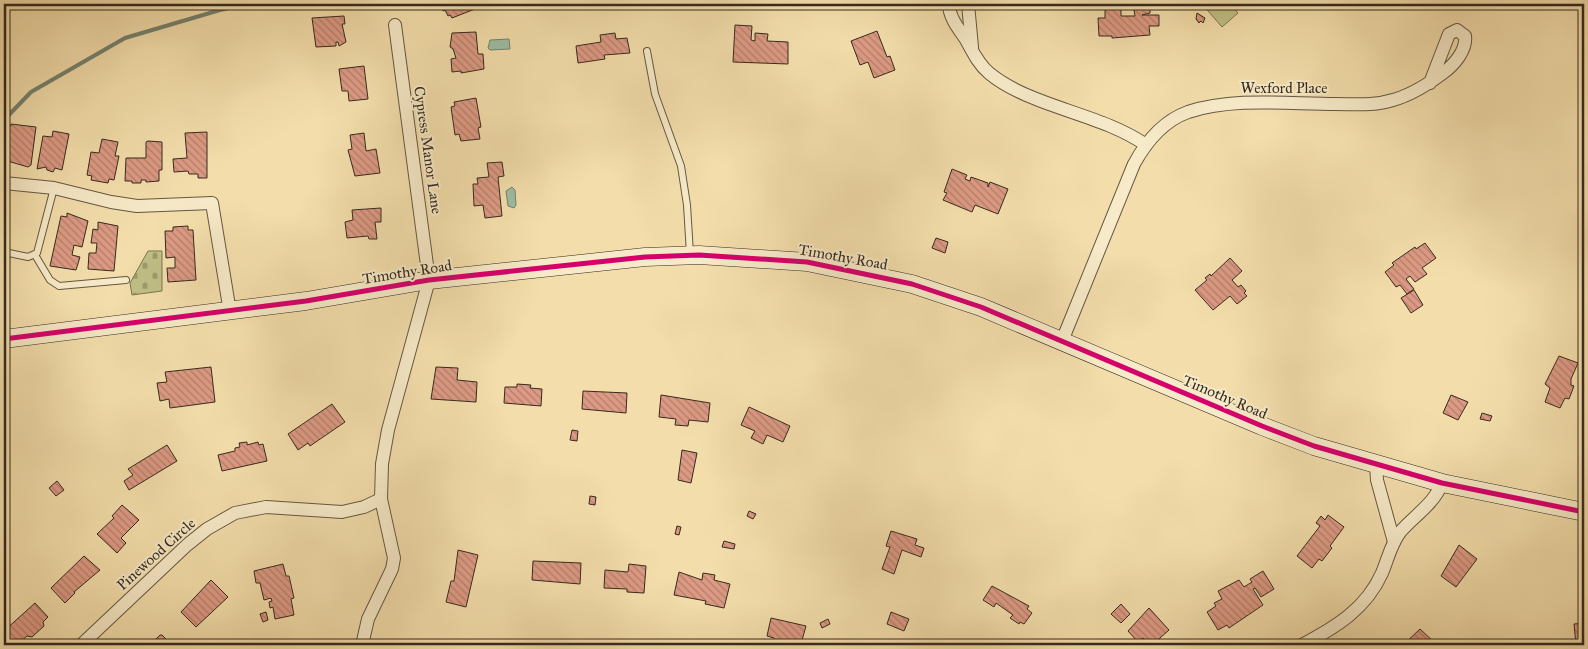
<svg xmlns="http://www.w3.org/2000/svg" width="1588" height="649" font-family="'IM FELL Great Primer',serif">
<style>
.cemetery{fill:url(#cemetery-stones);stroke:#7b7552}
.garden{fill:#c0c086;stroke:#7b7552}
.water{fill:#9dbda3;stroke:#74826e}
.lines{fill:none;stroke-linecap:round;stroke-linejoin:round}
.stream{stroke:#74826e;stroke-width:4}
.building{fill:url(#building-back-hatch);stroke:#362a1f}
.lane-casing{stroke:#655742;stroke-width:8}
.street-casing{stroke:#655742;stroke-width:14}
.secondary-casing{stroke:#362a1f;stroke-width:19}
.lane{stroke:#f7eac8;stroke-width:6}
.street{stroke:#f7eac8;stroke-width:12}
.secondary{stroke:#f7eac8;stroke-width:18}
.cycleway-casing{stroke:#f7eac8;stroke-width:8}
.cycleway{stroke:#d6006c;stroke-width:5}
.labels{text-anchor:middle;stroke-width:4;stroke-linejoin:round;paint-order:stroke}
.street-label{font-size:15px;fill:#362a1f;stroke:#f7eac8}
</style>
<defs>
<pattern id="cemetery-stones" width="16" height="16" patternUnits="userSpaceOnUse" patternTransform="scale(1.25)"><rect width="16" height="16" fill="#c0c086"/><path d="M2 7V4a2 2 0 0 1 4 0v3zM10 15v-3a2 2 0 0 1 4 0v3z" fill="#9d9c6d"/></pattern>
<pattern id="building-back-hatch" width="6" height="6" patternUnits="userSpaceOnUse" patternTransform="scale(1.25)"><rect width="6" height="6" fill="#dd9a84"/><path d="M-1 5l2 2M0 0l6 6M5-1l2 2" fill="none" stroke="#b47e6b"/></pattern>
</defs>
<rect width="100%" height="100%" fill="#f3deab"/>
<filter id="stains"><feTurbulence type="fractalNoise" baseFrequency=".004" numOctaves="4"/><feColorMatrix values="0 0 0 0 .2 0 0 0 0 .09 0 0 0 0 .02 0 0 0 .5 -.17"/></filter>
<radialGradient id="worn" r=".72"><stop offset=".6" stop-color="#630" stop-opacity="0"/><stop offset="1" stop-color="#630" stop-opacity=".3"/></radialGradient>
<path class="cemetery" d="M148,251H162V291L132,295L130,283Z"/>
<path class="garden" d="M1202,4H1230L1238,13L1222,27Z"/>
<g class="water">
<path d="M509,39L510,49L490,50L488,48L490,40Z"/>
<path d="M512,187L515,190L516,205L514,208L508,206L506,191Z"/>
</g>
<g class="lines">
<path class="stream" d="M4,120L31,92L125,38L220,10L247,4"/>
</g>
<g class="building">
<path d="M441,4H473L475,9L452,18L450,15L448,16L445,10L443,11Z"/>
<path d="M1133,4H1150V13L1142,15H1159V26H1149L1150,35L1112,38V36H1099L1098,18H1105V8L1121,7V16H1135Z"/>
<path d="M1197,13L1205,18L1203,23L1201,21L1199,23L1196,19Z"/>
<path d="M344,16L345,24H342L346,42L339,46L338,42H336V46L316,47L312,18Z"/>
<path d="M735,25L752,26L751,40L755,41V33L768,34L767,41L788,42V64L733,62Z"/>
<path d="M877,31L887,57L890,56L895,70L874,78L868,62L860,65L851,41Z"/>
<path d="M476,32L478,54H483L484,69L461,73V71L452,72L451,59L456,58L453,49L450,47L452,33Z"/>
<path d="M615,33L616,39L627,38L630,53L604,55L605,59L578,63L576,46L601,42L600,35Z"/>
<path d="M364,66L368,99L349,101L348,91H342L339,69Z"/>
<path d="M476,98L481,127L478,128L480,139L461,141L459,134L455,135L451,107L455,106L454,102Z"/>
<path d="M11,124L36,127L31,165L28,167L4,160L8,126H11Z"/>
<path d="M53,131L69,134L62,170L55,168L53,172L47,170L46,167L37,169L43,136L52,137Z"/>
<path d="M207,132V178H198V174H189L188,171L174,172L173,159L187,158L185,133Z"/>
<path d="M364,133L366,151L376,149L380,173L355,176L348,150L352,149L350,135Z"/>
<path d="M102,139L118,142L115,156H119L114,180L109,179L108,183L91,180L92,176L87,175L91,152L99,153Z"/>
<path d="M148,141L162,142V170H159V181L146,182V180H141V183H132V181H125L126,158H146V142Z"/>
<path d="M502,162L504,176L498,177L502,216L485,218L483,205L474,206L473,184H478L477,178L489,177L487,163Z"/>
<path d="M952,169L967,175L965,179L970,181L971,177L988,183V187L990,182L1008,189L998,214L975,205L972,212L943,200L947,193L944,192Z"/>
<path d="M381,208V222H375L377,239H369L368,236L347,238L345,222L353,220L352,210Z"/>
<path d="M67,213L88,221L82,247L74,245L72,255L80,257L76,270L50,266L61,216L67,217Z"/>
<path d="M98,222L118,226L114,271L88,269L89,253H96L97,243H91L93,229L98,230Z"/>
<path d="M188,226V230H193L196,280L168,282L167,268H175V257L166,258L165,231H173V227Z"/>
<path d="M936,238L948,242L945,253L932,248Z"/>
<path d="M1425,243L1436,258L1422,268L1427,274L1415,282L1410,276L1406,279L1414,289L1407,294L1400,285L1396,287L1385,272L1394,265L1392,263L1415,247L1416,249Z"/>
<path d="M1230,258L1242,271L1232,280L1238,287L1241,285L1246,291L1244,293L1247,296L1237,304L1230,296L1213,310L1195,290L1207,280L1205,278L1210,274L1211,276Z"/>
<path d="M1414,290L1423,305L1411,313L1401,298Z"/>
<path d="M1559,356L1578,363L1571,379V385L1574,386L1569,399L1565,398L1560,408L1545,402L1550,388L1545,384Z"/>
<path d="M211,367L215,402L170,408L169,399L160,401L157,383L167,382L165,372Z"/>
<path d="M436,367L458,368L457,380L477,382L476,402L431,399Z"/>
<path d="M517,384L531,385L530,388L542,389L541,406L504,403L505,387H517Z"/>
<path d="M583,391L627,393L626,413L582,409Z"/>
<path d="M661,395L710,403L708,422L689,420L688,426L675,425L676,419L659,417Z"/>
<path d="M1451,395L1468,402L1458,420L1443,413Z"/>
<path d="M332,404L345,422L310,446L308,443L298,450L288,434Z"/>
<path d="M749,407L790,426L783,442L767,435L763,444L751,438L755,431L741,425Z"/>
<path d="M1482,413L1492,416L1490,421L1480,419Z"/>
<path d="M572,430L578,431L577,441L570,440Z"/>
<path d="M247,442V445L258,442L259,445L263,444L267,461L222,471L218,455L235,451V448L240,447L239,443Z"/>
<path d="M167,445L177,461L129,490L124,481L133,475L128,469Z"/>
<path d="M682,450L697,453L691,483L678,480Z"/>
<path d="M57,481L64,490L56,496L49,488Z"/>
<path d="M590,496L596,497L595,505L589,504Z"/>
<path d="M122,505L139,520L121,538L126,543L117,553L97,534L114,518L112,516Z"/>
<path d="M749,511L756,514L753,519L747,516Z"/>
<path d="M1328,515L1344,527L1330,546L1332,548L1322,561L1319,559L1312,568L1297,556L1320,526L1316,523L1321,516L1325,520Z"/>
<path d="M677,526L681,527L679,535L675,534Z"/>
<path d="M891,531L917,539L915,545L924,548L921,557L902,550L894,574L882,569L890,547L886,546Z"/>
<path d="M724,541L735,544L734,549L722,547Z"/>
<path d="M1459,545L1477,559L1456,587L1441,576Z"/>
<path d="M458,550L478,555L466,607L446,602L451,581H454Z"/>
<path d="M84,556L100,570L74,592L75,593L65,603L51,588Z"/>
<path d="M533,561L581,563L580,584L532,580Z"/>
<path d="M283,564L286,576H289L294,598L291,599L294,615L275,619L273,607L270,608L269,602L272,601L271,598L264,600L260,583H256L254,571Z"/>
<path d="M629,564L646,566L644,593L627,592V589L604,588L605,570L628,572Z"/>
<path d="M1263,571L1274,589L1261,597L1255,588L1253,589L1263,605L1229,628L1227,625L1218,630L1207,612L1216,606L1214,603L1222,599L1218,591L1239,580L1244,587L1252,582L1250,579Z"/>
<path d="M679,572L702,580L703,573L715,575L714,580L730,584L724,608L705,604L706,601L674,595Z"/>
<path d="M211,580L228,597L196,627L181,612Z"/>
<path d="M992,586L1029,606L1027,609L1032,613L1024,624L1020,622L1019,624L1010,618L1013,615L996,603L994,607L983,600Z"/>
<path d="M35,603L48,617L43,622L44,626L32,637L27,636L17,645H12L4,636V631Z"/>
<path d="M1121,604L1130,614L1121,623L1111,614Z"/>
<path d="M1149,608L1169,630L1152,645L1143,638L1138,642L1128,631Z"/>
<path d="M266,612L268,620L263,622L260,614Z"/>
<path d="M891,612L909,619L904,631L887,624Z"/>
<path d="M771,618L806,626L801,644L794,642L793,645H773L774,638L767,636Z"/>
<path d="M828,619L830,624L822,628L820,623Z"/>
<path d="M1584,623V645H1576L1574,624Z"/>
<path d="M1420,629L1434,642L1431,645L1404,644Z"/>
<path d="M160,635H162L172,645H152L151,644Z"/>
</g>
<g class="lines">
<g class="lane-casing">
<g id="lane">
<path d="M647,51L655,94L681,166L687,205L690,254"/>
<path d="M4,252L28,257L37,253L54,188"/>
<path d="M35,255L50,280L59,286L126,280"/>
</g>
</g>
<g class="street-casing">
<g id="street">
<path d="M949,4C949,17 958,28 965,38C972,50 978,64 989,73C1030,107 1100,113 1146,145"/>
<path d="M968,4L972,47"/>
<path d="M4,183L54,188L111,202L137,206L212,203L230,312"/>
<path d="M1062,341L1134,164C1146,142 1163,121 1188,112C1234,97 1288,104 1336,104C1355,104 1374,106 1393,100C1411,95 1427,85 1443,73C1454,65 1467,50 1465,36L1457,30L1449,34L1430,83"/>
<path d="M1376,465L1377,480L1394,542"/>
<path d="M81,645L187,545L207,529L235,513L266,507L342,512L364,507L381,499"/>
<path d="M362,645L368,619L392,569L394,558L381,499L382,464L388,430L429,280L395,25"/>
<path d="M1302,645C1336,627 1366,609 1382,573C1388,559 1391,543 1401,531C1415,515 1434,504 1442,483"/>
</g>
</g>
<g class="secondary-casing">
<path id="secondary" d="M4,339L306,301L429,280L645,257L699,255L807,262L912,284L981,307L1262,426L1314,446L1442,483L1584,512"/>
</g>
<use href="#lane" class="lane"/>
<use href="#street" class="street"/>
<use href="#secondary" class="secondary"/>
<g class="cycleway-casing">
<path id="cycleway" d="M4,339L306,301L429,280L645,257L699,255L807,262L912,284L981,307L1262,426L1314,446L1442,483L1584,512"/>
</g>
<use href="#cycleway" class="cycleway"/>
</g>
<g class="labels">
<g class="street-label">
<text x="1284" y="93">Wexford Place</text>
<text transform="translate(428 150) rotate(82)" y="5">Cypress Manor Lane</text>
<text transform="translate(843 257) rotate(10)" y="5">Timothy Road</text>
<text transform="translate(407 272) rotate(-9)" y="5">Timothy Road</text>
<text transform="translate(1225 397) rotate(23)" y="5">Timothy Road</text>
<text transform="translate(156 554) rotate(-42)" y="5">Pinewood Circle</text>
</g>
</g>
<rect width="1588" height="649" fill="none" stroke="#f3deab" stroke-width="20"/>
<rect x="5" y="5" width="1578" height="639" fill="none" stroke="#362a1f" stroke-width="2.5"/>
<rect x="10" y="10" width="1568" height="629" fill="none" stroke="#362a1f"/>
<rect width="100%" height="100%" filter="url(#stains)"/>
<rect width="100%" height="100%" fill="url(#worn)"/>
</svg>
